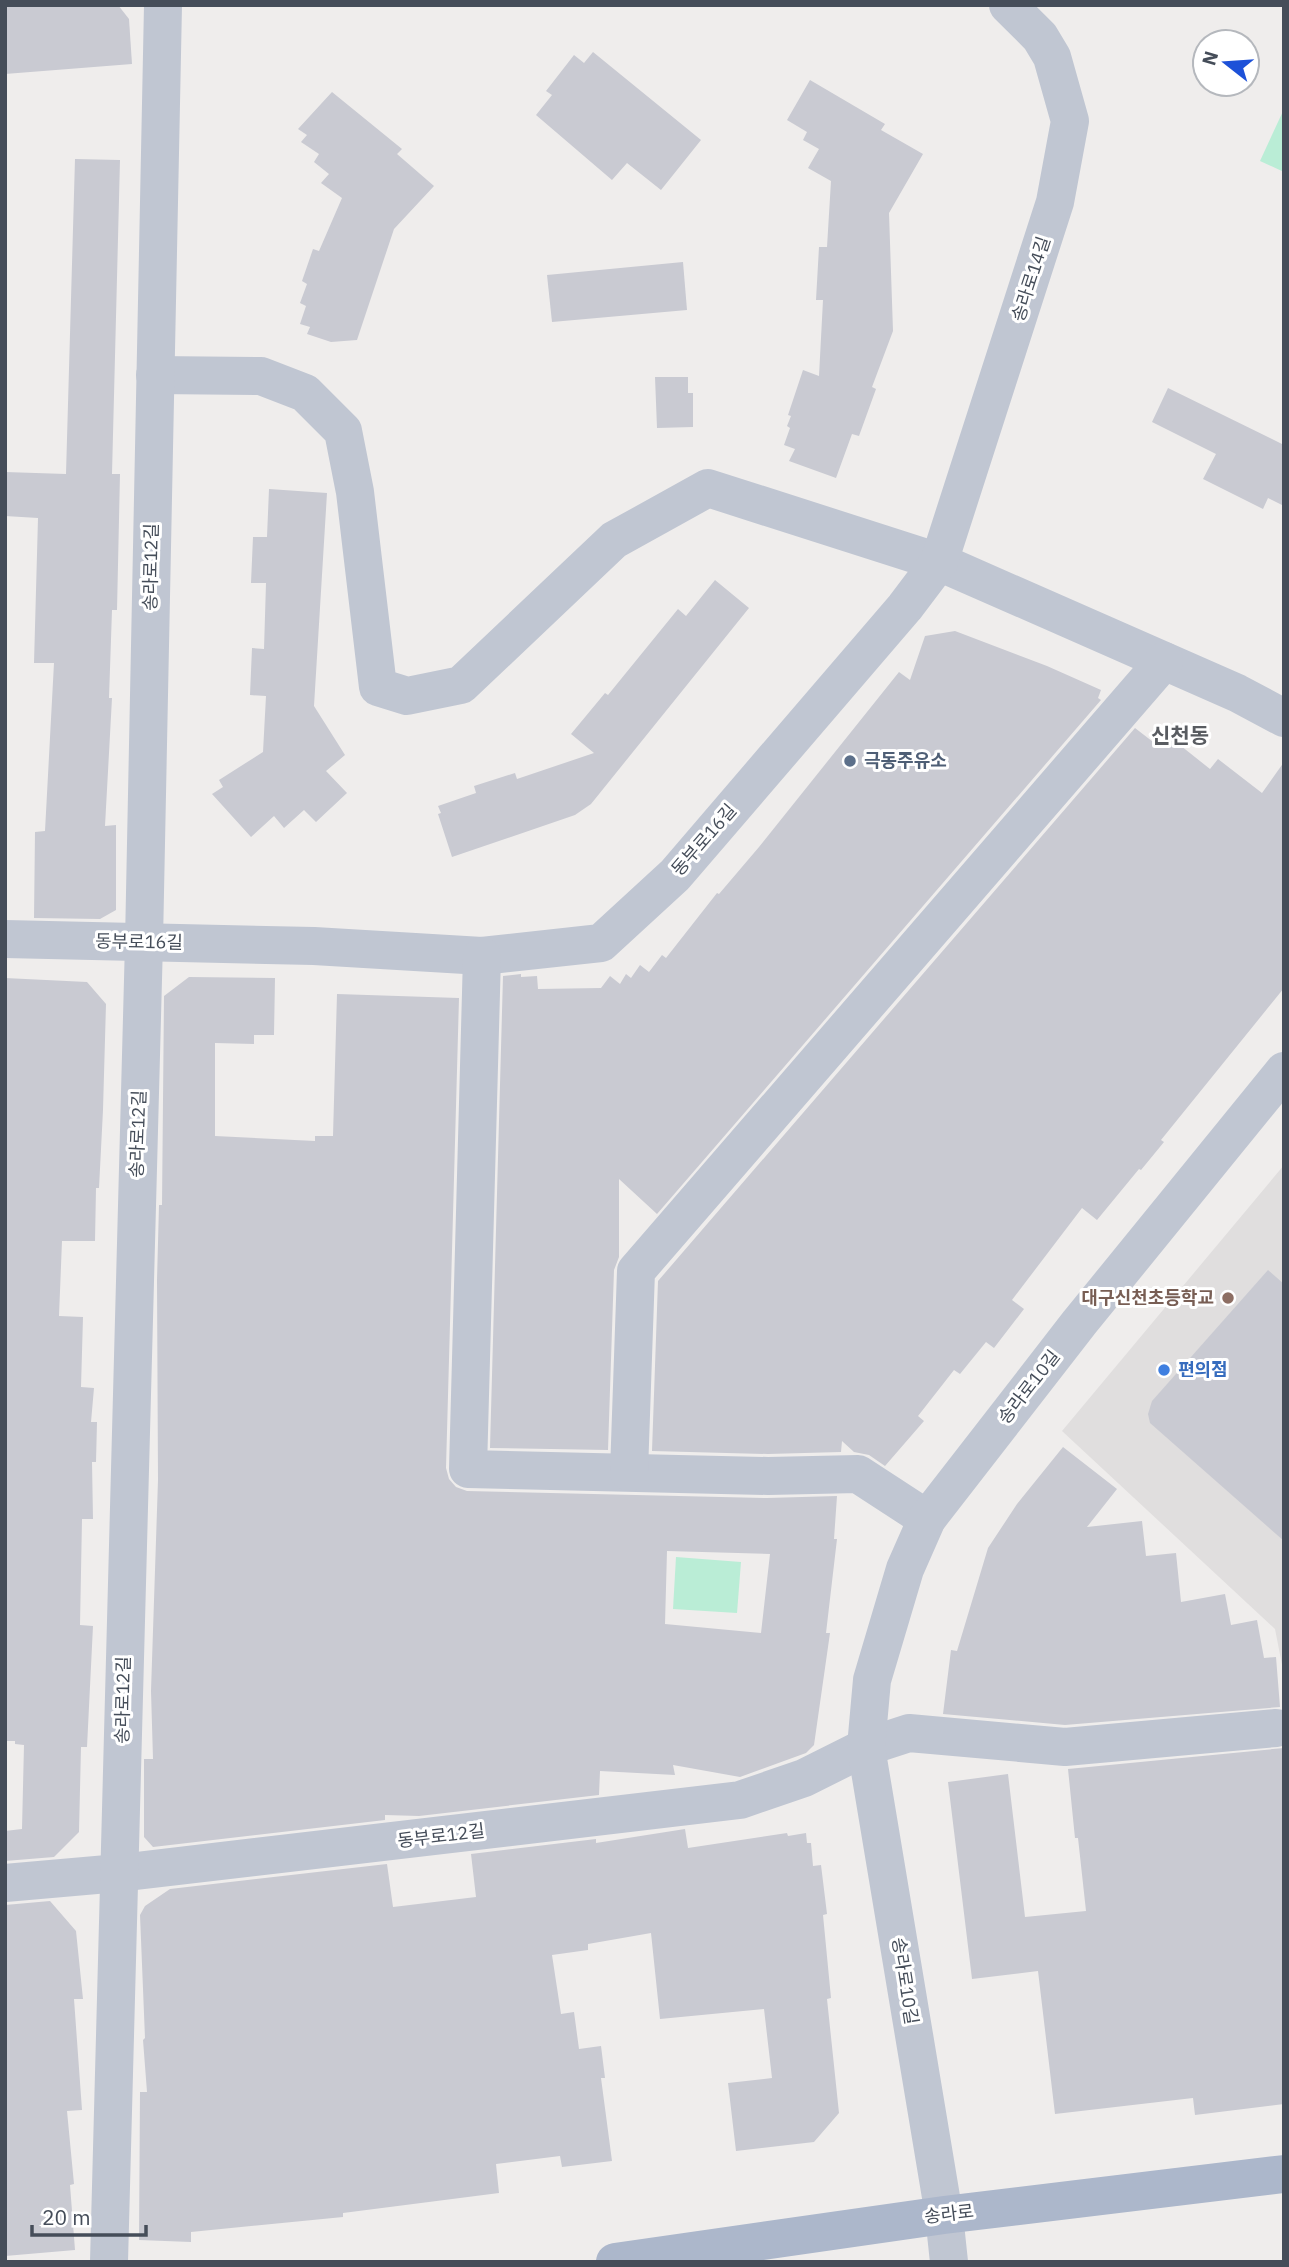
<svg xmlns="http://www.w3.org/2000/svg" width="1289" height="2267" font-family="'IBM Plex Sans','Noto Sans KR',sans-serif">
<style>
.education{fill:#e0dede}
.green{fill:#baedd6}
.building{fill:#c9cad2;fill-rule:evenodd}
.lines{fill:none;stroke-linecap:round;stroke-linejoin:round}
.minor{stroke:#c0c6d2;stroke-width:38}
.major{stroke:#acb7cb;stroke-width:38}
.service-dot{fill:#5c6f8a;stroke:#fff;stroke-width:2.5}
.education-dot{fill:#8d6e63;stroke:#fff;stroke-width:2.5}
.shop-dot{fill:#3f7fe0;stroke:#fff;stroke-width:2.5}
.labels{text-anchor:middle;stroke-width:6;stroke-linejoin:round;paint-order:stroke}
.street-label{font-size:18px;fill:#454d59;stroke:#fff}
.service-label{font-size:18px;font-weight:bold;fill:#4e5e75;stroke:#fff;text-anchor:start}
.education-label{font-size:18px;font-weight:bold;fill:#785e54;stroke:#fff;text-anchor:end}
.shop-label{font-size:18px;font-weight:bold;fill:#366cbe;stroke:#fff;text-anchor:start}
.quarter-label{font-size:21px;font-weight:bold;fill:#595c61;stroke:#fff}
</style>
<rect width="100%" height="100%" fill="#efedec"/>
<path class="education" d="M1284,1165V1675L1275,1629L1062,1431Z"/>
<g class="green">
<path d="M1284,109V172L1260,161Z"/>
<path d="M676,1557L741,1562L737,1613L673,1609Z"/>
</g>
<g class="building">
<path d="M5,5H118L129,19L132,64L5,74Z"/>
<path d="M593,52L701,140L661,190L627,163L612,180L536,115L552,95L546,91L574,55L584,63Z"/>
<path d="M810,80L885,124L881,130L923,154L889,213L893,331L872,387L876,389L859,436L852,434L836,478L789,461L795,449L784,445L790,428L787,426L791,416L788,415L803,370L819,376L823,300H816L819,247H827L831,181L808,168L819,149L803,140L807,132L787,120Z"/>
<path d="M332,92L402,149L397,154L434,186L394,229L357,340L331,342L307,334L310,327L300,324L306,306L300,303L307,284L302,281L313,249L319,251L342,198L321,183L329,174L314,162L319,154L301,142L307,135L298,129Z"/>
<path d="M75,159L120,160L112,474H120L117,610H112L109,698H112L105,826L116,825V910L100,919L34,918L35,832L45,831L54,663H34L38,518L5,516V472L66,474Z"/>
<path d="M683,262L687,310L552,322L547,275Z"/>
<path d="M655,377H688V393H693V427L657,428Z"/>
<path d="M1168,388L1284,445V506L1268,498L1263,509L1203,479L1216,454L1152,422Z"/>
<path d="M269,489L327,493L314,706L345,755L326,771L347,793L316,822L304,810L284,828L274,816L251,837L212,794L223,787L219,780L263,752L266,696L250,695L252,648L264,649L266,583H251L253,537H267Z"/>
<path d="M715,580L749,608L591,804L575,815L452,857L438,814L441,813L438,806L476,793L474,786L515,773L517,779L594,753L571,734L605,693L608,695L678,609L686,616Z"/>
<path d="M955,631L1047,666L1101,690L1098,698L1101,700L657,1214L619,1179V1257L614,1270L608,1450L490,1448L503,976L521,974V977L537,976L538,989L601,988L610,976L620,984L626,974L631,978L640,965L649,972L662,955L666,958L717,893L719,894L759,847L899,672L910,680L925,636Z"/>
<path d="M1135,728L1157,745L1166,734L1210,769L1218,759L1262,793L1284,762V988L1161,1140L1164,1142L1141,1170L1139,1169L1097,1220L1082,1208L1012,1300L1024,1309L994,1348L986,1342L960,1374L954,1370L918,1416L924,1421L885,1466L869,1455L854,1452L842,1441L841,1452L768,1454L652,1451L658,1281Z"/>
<path d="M189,977L275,978L274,1035H254V1044L215,1043V1136L315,1141V1136H333L337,994L459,998L446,1468L449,1479L456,1487L467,1491L767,1498L837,1496L834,1539H837L826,1633H830L814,1745L806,1753L740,1777L673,1765L675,1775L600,1771L599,1795L419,1816L385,1815V1820L153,1847L144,1837V1759H153L151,1691L158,1480L157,1280L159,1205H162L164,996ZM667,1551L770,1554L761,1633L665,1624Z"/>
<path d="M5,978L87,982L106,1004L103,1110L99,1188H96L95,1241H62L59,1316L83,1317L81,1387L94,1388L91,1422H97L96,1462H92L93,1519H82L80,1625L93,1626L87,1747H81L79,1832L54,1857L5,1861V1831L22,1829L24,1745L15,1744V1741H5Z"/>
<path d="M1268,1270L1284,1284V1541L1150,1423L1148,1414L1152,1401Z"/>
<path d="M1063,1447L1117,1489L1087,1527L1142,1521L1146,1556L1176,1553L1181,1602L1225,1594L1231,1625L1257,1620L1264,1658L1276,1657L1280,1707L1065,1725L943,1714L951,1650L957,1651L988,1548L1017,1504Z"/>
<path d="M1284,1748V2104L1195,2115L1193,2098L1055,2114L1038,1971L972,1979L948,1782L1008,1774L1025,1917L1086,1911L1078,1838H1075L1068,1769Z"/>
<path d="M685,1829L688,1848L787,1833L788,1836L806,1833L807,1843H811L813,1866L821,1865L827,1914L823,1915L831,1998L827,1999L839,2113L814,2142L736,2151L728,2083L772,2078L764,2009L660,2019L651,1933L588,1944V1950L552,1955L561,2014L574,2012L579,2049L601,2046L605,2078H601L612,2161L562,2167L560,2156L496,2164L499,2193L343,2213V2217L191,2232V2242L139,2240L140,2092H147L143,2040L145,2038L140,1915L145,1906L170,1889L387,1864L393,1907L476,1897L471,1854L596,1839V1843Z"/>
<path d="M50,1901L76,1931L83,1999H74L82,2110L67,2111L74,2184L70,2185L75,2250L5,2256V1905Z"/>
</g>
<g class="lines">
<g class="minor">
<path d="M155,375L261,376L305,393L343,431L355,492L378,687L407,696L461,685L614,540L708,488L939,562L1237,693L1284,718"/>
<path d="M5,939L314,946L482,956L601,943L675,875L905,607L939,562L1055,202L1070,121L1052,57L1040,37L1008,5"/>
<path d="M482,956L468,1469L768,1476L858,1474L927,1519"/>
<path d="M629,1472L636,1271L1164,661"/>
<path d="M5,1883L119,1873L740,1800L804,1778L866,1747L909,1733L1065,1747L1276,1728"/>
<path d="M109,2262L144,942L163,5"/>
<path d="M949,2262L944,2215L866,1747L872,1680L905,1569L927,1519L1079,1323L1284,1071"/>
</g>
<path class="major" d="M615,2262L944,2215L1284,2174"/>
</g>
<circle class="service-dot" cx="850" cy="761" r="7"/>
<circle class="education-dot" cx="1228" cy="1298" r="7"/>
<circle class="shop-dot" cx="1164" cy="1370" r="7"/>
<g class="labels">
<g class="street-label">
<text transform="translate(1031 279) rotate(-72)" y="6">송라로14길</text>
<text transform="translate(151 567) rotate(-89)" y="6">송라로12길</text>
<text transform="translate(704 840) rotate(-49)" y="6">동부로16길</text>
<text transform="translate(139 942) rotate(1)" y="6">동부로16길</text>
<text transform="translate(138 1134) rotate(-88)" y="6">송라로12길</text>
<text transform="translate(1029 1387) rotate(-52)" y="6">송라로10길</text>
<text transform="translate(123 1700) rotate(-89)" y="6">송라로12길</text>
<text transform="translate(441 1836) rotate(-7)" y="6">동부로12길</text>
<text transform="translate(905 1981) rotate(81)" y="6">송라로10길</text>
<text transform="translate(949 2214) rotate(-7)" y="6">송라로</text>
</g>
<g class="service-label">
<text x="864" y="767">극동주유소</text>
</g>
<g class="education-label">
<text x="1214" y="1304">대구신천초등학교</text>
</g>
<g class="shop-label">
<text x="1178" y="1376">편의점</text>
</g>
<g class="quarter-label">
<text x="1180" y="743">신천동</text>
</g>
</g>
<rect width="1289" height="2267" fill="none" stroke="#454d59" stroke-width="14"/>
<g transform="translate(1226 63) rotate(287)"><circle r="33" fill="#ffffff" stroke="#b5b8bd" stroke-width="2"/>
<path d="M0-5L12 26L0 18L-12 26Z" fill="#1d51d8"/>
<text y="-10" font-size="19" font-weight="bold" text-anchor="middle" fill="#454d59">N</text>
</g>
<path d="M32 2225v10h114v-10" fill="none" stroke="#454d59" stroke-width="3.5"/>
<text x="42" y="2225" font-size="21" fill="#454d59" stroke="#ffffff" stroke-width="5" paint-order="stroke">20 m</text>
</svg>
